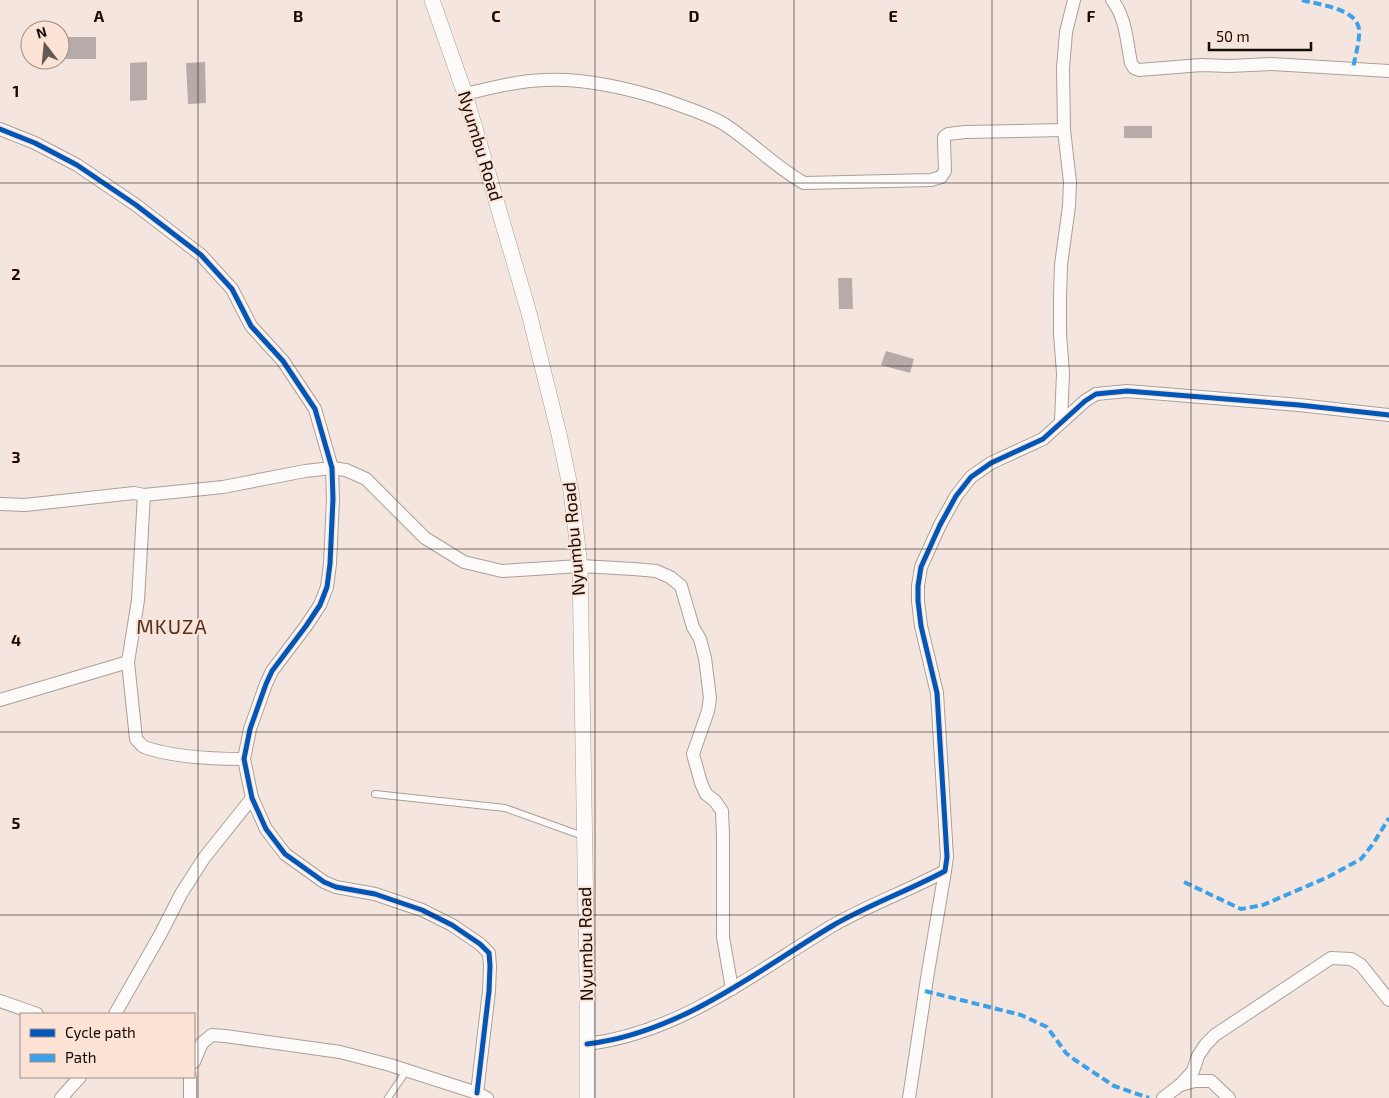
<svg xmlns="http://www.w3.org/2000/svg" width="1389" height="1098" font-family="'Exo 2',sans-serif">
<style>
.building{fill:#b7abaa}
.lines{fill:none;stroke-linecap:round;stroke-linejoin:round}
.service-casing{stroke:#aa9f99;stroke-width:8}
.minor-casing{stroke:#aa9f99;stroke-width:14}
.tertiary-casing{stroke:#aa9f99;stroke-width:16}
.service{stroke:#fdfbfa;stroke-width:6}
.minor{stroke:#fdfbfa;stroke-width:12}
.tertiary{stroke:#fdfbfa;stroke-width:15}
.quiet{stroke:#3da1e9;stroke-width:4;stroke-dasharray:8 4;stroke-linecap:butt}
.cycleway-casing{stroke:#fde3d6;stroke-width:8}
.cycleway{stroke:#0057b8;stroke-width:5}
.grid{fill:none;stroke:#150b06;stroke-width:1;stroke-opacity:0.55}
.labels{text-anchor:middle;stroke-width:4;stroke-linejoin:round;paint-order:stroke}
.street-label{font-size:18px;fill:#150b06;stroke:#fde3d6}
.quarter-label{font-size:20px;letter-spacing:1px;fill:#4a3224;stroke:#fde3d6}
.grid-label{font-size:16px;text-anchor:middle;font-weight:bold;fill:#150b06;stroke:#fde3d6;stroke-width:4;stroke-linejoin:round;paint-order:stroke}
</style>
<rect width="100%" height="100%" fill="#f4e6df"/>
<g class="building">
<rect x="60" y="37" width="36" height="22"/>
<path d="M147,62V100L130,101V63Z"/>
<path d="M205,62L206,103L188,104L186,63Z"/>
<rect x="1124" y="126" width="28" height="12"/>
<path d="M838,278H852L853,309H839Z"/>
<path d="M886,351L914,359L910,373L881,365Z"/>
</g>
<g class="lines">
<g class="service-casing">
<g id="service">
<path d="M375,794L505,808L583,836"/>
<path d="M388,1098L407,1070"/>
</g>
</g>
<g class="minor-casing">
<g id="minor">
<path d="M1112,0C1126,17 1127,43 1131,63L1134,68L1139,70L1201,65L1229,66L1272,64L1389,71"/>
<path d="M465,94C491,88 517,81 544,80C586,78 628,88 668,101C686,108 707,114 724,124C752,142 775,167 804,183L931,180L941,177L945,171L944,141V137L948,134L965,132L1064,130"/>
<path d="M0,129L35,143L77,165L136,205L201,255L232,289L251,326L283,361L315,409L332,468L333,499L330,564L327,587L320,605L306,626L272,671L266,684L250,729L244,759L252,798L266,829L285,854L324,882L336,887L375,894L422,910L452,925L480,944L489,953L490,966L489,991L477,1093"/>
<path d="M1061,422L1063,373L1060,334V296L1061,265L1069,206L1070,182L1064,130L1063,68L1066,32L1074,0"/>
<path d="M144,495L138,600L128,662L136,739C139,742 141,745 144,747C172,757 214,759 244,759"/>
<path d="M0,504L25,505L134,493L144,495L223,487L305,471L332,468L346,470L366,479L425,538L464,562L502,571L580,566L634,569L656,571L670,577L681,586L693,627L700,639L705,658L710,698L708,711L693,754L701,783L706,794L715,801L722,811L723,836V937L732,989"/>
<path d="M0,700L128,662"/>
<path d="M0,1001L37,1014"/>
<path d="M115,1014L160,935L181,894L204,858L252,798"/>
<path d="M587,1044C680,1033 754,973 832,926C868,905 908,891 945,871L947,857L937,693L921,626L918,601V586L921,567L940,525L956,496L971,477L991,463L1043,439L1085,401L1096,394L1127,391L1299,405L1389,415"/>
<path d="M194,1062L202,1043L212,1035L225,1036L340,1052L390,1065L477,1093L487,1098"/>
<path d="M1180,1085L1195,1081H1211L1229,1098"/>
<path d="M61,1098L80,1077"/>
<path d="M190,1098V1077"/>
<path d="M909,1098L928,972L945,871"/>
<path d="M1163,1098L1180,1085L1193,1071L1198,1056L1206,1044L1215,1035L1331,958L1351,959L1361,965L1389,1000"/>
</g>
</g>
<g class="tertiary-casing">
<path id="tertiary" d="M432,0L465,94L529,313L559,434L571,491L580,566L587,979V1098"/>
</g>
<use href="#service" class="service"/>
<use href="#minor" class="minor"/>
<use href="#tertiary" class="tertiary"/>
<g class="quiet">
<path d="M1302,0C1319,5 1356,8 1359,29C1360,41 1355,57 1353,68"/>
<path d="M1184,882L1241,909L1263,905L1328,877L1361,859L1373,844L1389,818"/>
<path d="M925,991L1021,1015L1047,1027L1066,1053L1075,1060L1114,1086L1149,1098"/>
</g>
<g class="cycleway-casing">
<g id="cycleway">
<path d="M0,129L35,143L77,165L136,205L201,255L232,289L251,326L283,361L315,409L332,468L333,499L330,564L327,587L320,605L306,626L272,671L266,684L250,729L244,759L252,798L266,829L285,854L324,882L336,887L375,894L422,910L452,925L480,944L489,953L490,966L489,991L477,1093"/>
<path d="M587,1044C680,1033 754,973 832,926C868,905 908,891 945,871L947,857L937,693L921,626L918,601V586L921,567L940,525L956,496L971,477L991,463L1043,439L1085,401L1096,394L1127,391L1299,405L1389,415"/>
</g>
</g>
<use href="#cycleway" class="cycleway"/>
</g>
<path class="grid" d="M198,0V1098M397,0V1098M595,0V1098M794,0V1098M992,0V1098M1191,0V1098M0,183H1389M0,366H1389M0,549H1389M0,732H1389M0,915H1389"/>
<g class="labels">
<g class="street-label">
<text transform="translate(480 146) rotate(73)" y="6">Nyumbu Road</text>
<text transform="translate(574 539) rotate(-95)" y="6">Nyumbu Road</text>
<text transform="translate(586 944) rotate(-91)" y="6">Nyumbu Road</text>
</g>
<g class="quarter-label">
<text x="172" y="634">MKUZA</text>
</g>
</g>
<g class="grid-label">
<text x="99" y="22">A</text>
<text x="298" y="22">B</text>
<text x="496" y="22">C</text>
<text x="694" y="22">D</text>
<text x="893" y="22">E</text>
<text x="1091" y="22">F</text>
<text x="16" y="97">1</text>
<text x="16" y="280">2</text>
<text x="16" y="463">3</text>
<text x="16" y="646">4</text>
<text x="16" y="829">5</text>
</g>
<rect x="20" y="1013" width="175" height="65" fill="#fde3d6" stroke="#a08d83"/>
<rect x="30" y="1029" width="25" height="8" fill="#0057b8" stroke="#a08d83"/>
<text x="65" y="1038" font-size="15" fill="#150b06">Cycle path</text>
<rect x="30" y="1054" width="25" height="8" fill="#3da1e9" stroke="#a08d83"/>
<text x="65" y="1063" font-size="15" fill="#150b06">Path</text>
<g transform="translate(45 45) rotate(344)"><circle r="24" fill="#fde3d6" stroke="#a08d83"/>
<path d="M0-4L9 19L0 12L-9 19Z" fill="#635852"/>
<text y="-8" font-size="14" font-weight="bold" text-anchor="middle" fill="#150b06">N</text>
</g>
<path d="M1209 42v8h102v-8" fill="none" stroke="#150b06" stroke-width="2.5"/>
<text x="1216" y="42" font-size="15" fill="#150b06" stroke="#fde3d6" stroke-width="4" paint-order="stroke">50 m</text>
</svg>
